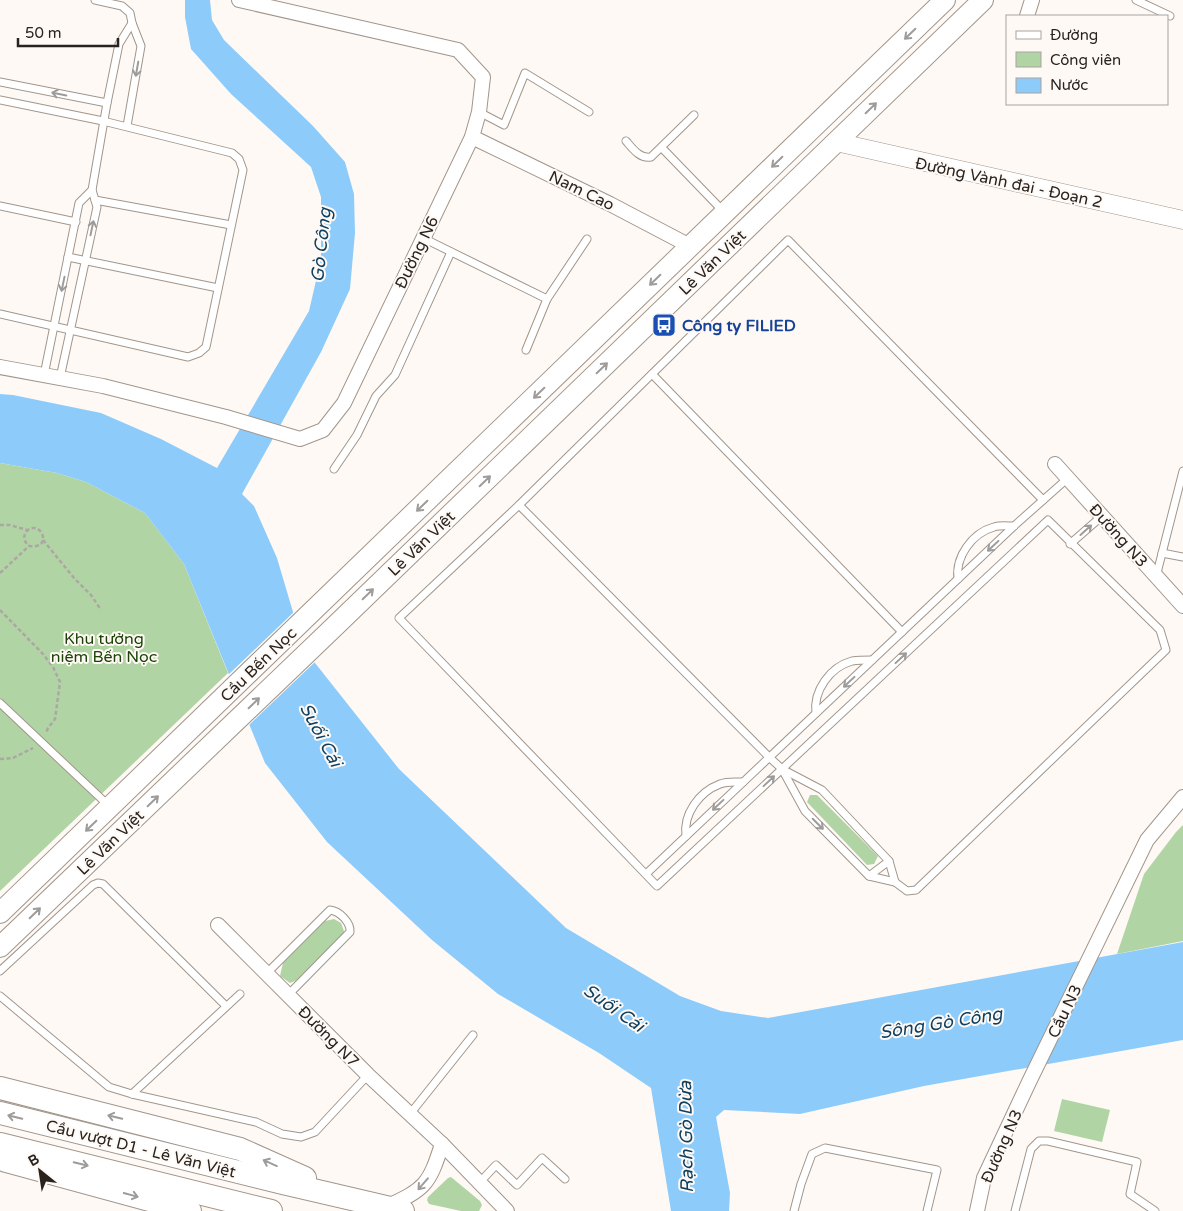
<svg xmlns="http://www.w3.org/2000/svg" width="1183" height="1211" font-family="'Varela Round',sans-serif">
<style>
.green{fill:#b1d4a5}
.water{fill:#8dccfa}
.pier{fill:#fff9f5}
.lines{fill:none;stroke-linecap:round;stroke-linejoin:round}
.service-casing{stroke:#a2968b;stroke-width:9}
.minor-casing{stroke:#a2968b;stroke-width:16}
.tertiary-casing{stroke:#a2968b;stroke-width:19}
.secondary-casing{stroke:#a2968b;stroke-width:22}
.primary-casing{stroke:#a2968b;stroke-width:24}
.path{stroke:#ada7a3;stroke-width:2.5;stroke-dasharray:4 2.5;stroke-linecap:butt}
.service{stroke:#fff;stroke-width:7}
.minor{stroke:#fff;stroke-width:14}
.tertiary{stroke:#fff;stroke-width:18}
.secondary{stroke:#fff;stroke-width:20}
.primary{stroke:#fff;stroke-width:22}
.oneway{stroke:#9e9c9a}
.labels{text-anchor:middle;stroke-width:4;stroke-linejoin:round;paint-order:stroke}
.street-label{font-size:16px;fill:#28231e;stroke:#fff9f5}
.transit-label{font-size:16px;font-weight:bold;fill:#164399;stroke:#fff9f5;text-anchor:start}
.park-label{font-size:16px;fill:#1b4307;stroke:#fff9f5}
.water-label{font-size:18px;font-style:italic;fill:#10405f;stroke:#fff9f5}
</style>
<rect width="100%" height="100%" fill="#fff9f5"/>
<g class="green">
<path d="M0,463L57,473L86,482L145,513L184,564L228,673L0,891Z"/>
<path d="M810,795H817L878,856L874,864L867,865L807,802Z"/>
<path d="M1183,825V941L1117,954L1144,874L1176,832Z"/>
<path d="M334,919L341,923L345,934L298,980L290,983L280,976L283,963L325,921Z"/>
<path d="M1062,1099L1110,1110L1102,1142L1054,1131Z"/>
<path d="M451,1177L480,1201L482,1205L479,1211H461L429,1204L427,1200L428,1197L448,1178Z"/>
</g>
<path class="water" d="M185,0H210L212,20L224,40L313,126L345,162L354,194L355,233L350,289L321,352L242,494L254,506L277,558L304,649L399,769L566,928L680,996L721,1011L768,1018L1183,942V1040L924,1086L800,1114L724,1110L716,1117L730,1193L729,1211H671L651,1088L599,1053L498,994L432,940L327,842L265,763L184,564L145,513L86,482L57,473L0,463V394L13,395L101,413L161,439L217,468L309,311L321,259V197L311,167L231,94L191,49L185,17Z"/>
<path class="pier" d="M295,611L306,648L316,661L248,726L227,676Z"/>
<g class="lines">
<g class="service-casing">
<g id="service">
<path d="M95,0L122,6L130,13L132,23L141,46L127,126"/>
<path d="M1136,0L1170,16"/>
<path d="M0,82L107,103"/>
<path d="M0,100L103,121L232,153L239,159L243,170L206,347L199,353L188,357L0,314"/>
<path d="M479,112L504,125L525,73L589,112"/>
<path d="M626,141C633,149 640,159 651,157L694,115"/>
<path d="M662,148L723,211"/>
<path d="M95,200L231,225"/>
<path d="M0,206L76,222"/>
<path d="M423,238L547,299"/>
<path d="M68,257L218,288"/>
<path d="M526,350L547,299L587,239"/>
<path d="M652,374L902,632"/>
<path d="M44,375L79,203L92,190"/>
<path d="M60,378L97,207L92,190L107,103L119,44L132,23"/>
<path d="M334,469L357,435L376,396L395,375L451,252"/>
<path d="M519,505L769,757L782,769L822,790L889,861L895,882"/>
<path d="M1070,544L1102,516"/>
<path d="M1162,553L1183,557"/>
<path d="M1156,577L1183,471"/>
<path d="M958,579C955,557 972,533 994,527C1000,525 1007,526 1014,526"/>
<path d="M0,703L108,805"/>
<path d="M816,713C813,691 830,667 852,661C859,660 866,660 872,660"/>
<path d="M782,769L805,811L869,876L895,882L907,891L916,890L1166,650L1160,630L1048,520L657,886L399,618L519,505L788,240L1043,500"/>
<path d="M686,836C683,814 699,792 720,784C727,781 735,782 743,782"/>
<path d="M646,874L1014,526L1068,478"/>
<path d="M869,876L889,861"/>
<path d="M0,971L93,885L98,883L103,884L226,1006"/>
<path d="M266,974L330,910C340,911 351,923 350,932L288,995"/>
<path d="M0,996L109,1087L132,1094L256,1122L282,1134L301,1137L315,1132L368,1075"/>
<path d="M132,1094L240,994"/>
<path d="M410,1114L473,1035"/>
<path d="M480,1182L496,1165L517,1185L542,1158L565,1179"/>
<path d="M794,1211L801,1184L812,1154L825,1148L937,1170L927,1211"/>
<path d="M1015,1211L1031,1149L1039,1141H1048L1137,1162L1130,1194L1155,1211"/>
</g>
</g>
<g class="minor-casing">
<g id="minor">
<path d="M1027,16L1032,0"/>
<path d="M472,137L610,204L690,246"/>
<path d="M0,367L103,386L226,417L300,439L323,430L344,403L472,137L479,112L483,77L458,50L239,0"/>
<path d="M1055,464L1183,606"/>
<path d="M218,925L368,1075L442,1144L507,1211"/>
<path d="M386,1207C425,1189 429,1185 442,1144"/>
<path d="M977,1211L984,1178L1029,1082L1147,840L1183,797"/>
</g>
</g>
<g class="tertiary-casing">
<path id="tertiary" d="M836,142L1183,220"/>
</g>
<g class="secondary-casing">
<g id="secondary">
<path d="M0,913L945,0"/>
<path d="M0,947L333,628L983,0"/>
</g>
</g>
<g class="primary-casing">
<g id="primary">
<path d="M0,1088L240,1149L305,1178"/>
<path d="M0,1113L283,1183L403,1211"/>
<path d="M0,1144L271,1211"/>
<path d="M6,1161L190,1211"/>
</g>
</g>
<g class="path">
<path d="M0,525H10L27,530"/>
<path d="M43,540L74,578L91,595L101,610"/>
<path d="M0,573L29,546C53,550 42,520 28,530C22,535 24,542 29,546"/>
<path d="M0,610L43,654L53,667L60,682L55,719L48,728L46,733"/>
<path d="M0,759L13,758L33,748"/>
</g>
<use href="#service" class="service"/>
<use href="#minor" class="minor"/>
<use href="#tertiary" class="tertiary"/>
<use href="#secondary" class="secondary"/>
<use href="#primary" class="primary"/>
</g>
<defs><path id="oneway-shaft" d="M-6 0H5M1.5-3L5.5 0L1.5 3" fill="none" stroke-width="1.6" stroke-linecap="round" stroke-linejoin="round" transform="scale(1.25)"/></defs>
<g class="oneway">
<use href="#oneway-shaft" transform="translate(910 34) rotate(136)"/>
<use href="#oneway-shaft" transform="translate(137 69) rotate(100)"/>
<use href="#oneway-shaft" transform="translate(59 94) rotate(-169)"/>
<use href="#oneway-shaft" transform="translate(871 108) rotate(-44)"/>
<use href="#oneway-shaft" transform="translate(777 162) rotate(136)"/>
<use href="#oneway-shaft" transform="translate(92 228) rotate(-78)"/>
<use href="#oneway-shaft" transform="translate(655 280) rotate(136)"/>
<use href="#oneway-shaft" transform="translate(63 284) rotate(102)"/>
<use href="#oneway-shaft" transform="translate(602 368) rotate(-44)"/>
<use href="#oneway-shaft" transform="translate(539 393) rotate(136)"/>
<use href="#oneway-shaft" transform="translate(485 481) rotate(-44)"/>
<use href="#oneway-shaft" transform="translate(422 506) rotate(136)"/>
<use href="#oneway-shaft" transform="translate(1086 530) rotate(-42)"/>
<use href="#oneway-shaft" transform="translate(993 546) rotate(137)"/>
<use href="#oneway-shaft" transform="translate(368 594) rotate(-44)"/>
<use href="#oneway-shaft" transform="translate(901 658) rotate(-43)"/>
<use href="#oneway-shaft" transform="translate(849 682) rotate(137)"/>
<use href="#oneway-shaft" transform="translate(254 703) rotate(-44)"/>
<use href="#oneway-shaft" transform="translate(769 781) rotate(-43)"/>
<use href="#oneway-shaft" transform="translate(153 801) rotate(-44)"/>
<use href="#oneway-shaft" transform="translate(718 805) rotate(137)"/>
<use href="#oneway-shaft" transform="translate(818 824) rotate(45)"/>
<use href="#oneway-shaft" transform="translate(91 826) rotate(136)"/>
<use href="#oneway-shaft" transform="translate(35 913) rotate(-44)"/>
<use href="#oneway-shaft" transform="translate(15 1117) rotate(-166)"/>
<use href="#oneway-shaft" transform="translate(115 1117) rotate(-166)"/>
<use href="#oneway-shaft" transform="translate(270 1163) rotate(-156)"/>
<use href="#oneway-shaft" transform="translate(81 1164) rotate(14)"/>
<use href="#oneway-shaft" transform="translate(423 1184) rotate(131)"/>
<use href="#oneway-shaft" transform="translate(131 1195) rotate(15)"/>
</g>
<defs>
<g id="bus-square" transform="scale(1.25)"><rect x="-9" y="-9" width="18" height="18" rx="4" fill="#1a4fb4" stroke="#fff9f5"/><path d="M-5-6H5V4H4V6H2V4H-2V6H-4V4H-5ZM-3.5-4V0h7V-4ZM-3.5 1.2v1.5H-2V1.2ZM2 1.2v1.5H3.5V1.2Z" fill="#fff"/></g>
</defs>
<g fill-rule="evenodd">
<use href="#bus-square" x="664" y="325"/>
</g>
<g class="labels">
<g class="street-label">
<text transform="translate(1009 182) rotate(12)" y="6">Đường Vành đai - Đoạn 2</text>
<text transform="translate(582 190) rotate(26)" y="6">Nam Cao</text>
<text transform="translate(416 252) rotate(-64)" y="6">Đường N6</text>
<text transform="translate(712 262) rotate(-44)" y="6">Lê Văn Việt</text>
<text transform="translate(1119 535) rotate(48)" y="6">Đường N3</text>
<text transform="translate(421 543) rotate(-44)" y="6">Lê Văn Việt</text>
<text transform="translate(258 664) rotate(-44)" y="6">Cầu Bến Nọc</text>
<text transform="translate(110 842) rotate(-44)" y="6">Lê Văn Việt</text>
<text transform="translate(1064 1011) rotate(-64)" y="6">Cầu N3</text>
<text transform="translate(329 1036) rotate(45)" y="6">Đường N7</text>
<text transform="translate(1001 1146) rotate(-66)" y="6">Đường N3</text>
<text transform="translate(141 1148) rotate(14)" y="6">Cầu vượt D1 - Lê Văn Việt</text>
</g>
<g class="transit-label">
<text x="682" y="331">Công ty FILIED</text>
</g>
<g class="park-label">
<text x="104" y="644">Khu tưởng<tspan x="104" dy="18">niệm Bến Nọc</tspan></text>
</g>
<g class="water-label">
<text transform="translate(321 245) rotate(-84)" y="6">Gò Công</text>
<text transform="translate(321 735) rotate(62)" y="6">Suối Cái</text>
<text transform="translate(614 1008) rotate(35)" y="6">Suối Cái</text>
<text transform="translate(941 1023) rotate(-9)" y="6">Sông Gò Công</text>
<text transform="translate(686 1137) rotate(-91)" y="6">Rạch Gò Dừa</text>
</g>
</g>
<rect x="1006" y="15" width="162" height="90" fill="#fff9f5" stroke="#a9a39f"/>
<rect x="1016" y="31" width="25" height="8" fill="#ffffff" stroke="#a9a39f"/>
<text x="1050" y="40" font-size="15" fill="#28231e">Đường</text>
<rect x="1016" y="52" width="25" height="15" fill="#b1d4a5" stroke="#a9a39f"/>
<text x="1050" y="65" font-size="15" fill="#28231e">Công viên</text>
<rect x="1016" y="78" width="25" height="15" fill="#8dccfa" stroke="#a9a39f"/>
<text x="1050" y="90" font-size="15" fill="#28231e">Nước</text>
<g transform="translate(40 1171) rotate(330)" stroke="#fff9f5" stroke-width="4" paint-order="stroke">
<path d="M0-4L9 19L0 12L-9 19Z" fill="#28231e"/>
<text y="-8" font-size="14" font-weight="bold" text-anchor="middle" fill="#28231e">B</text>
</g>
<path d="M18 38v8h100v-8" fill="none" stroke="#28231e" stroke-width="2.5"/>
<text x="25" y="38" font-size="15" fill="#28231e" stroke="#fff9f5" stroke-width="4" paint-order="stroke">50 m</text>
</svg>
